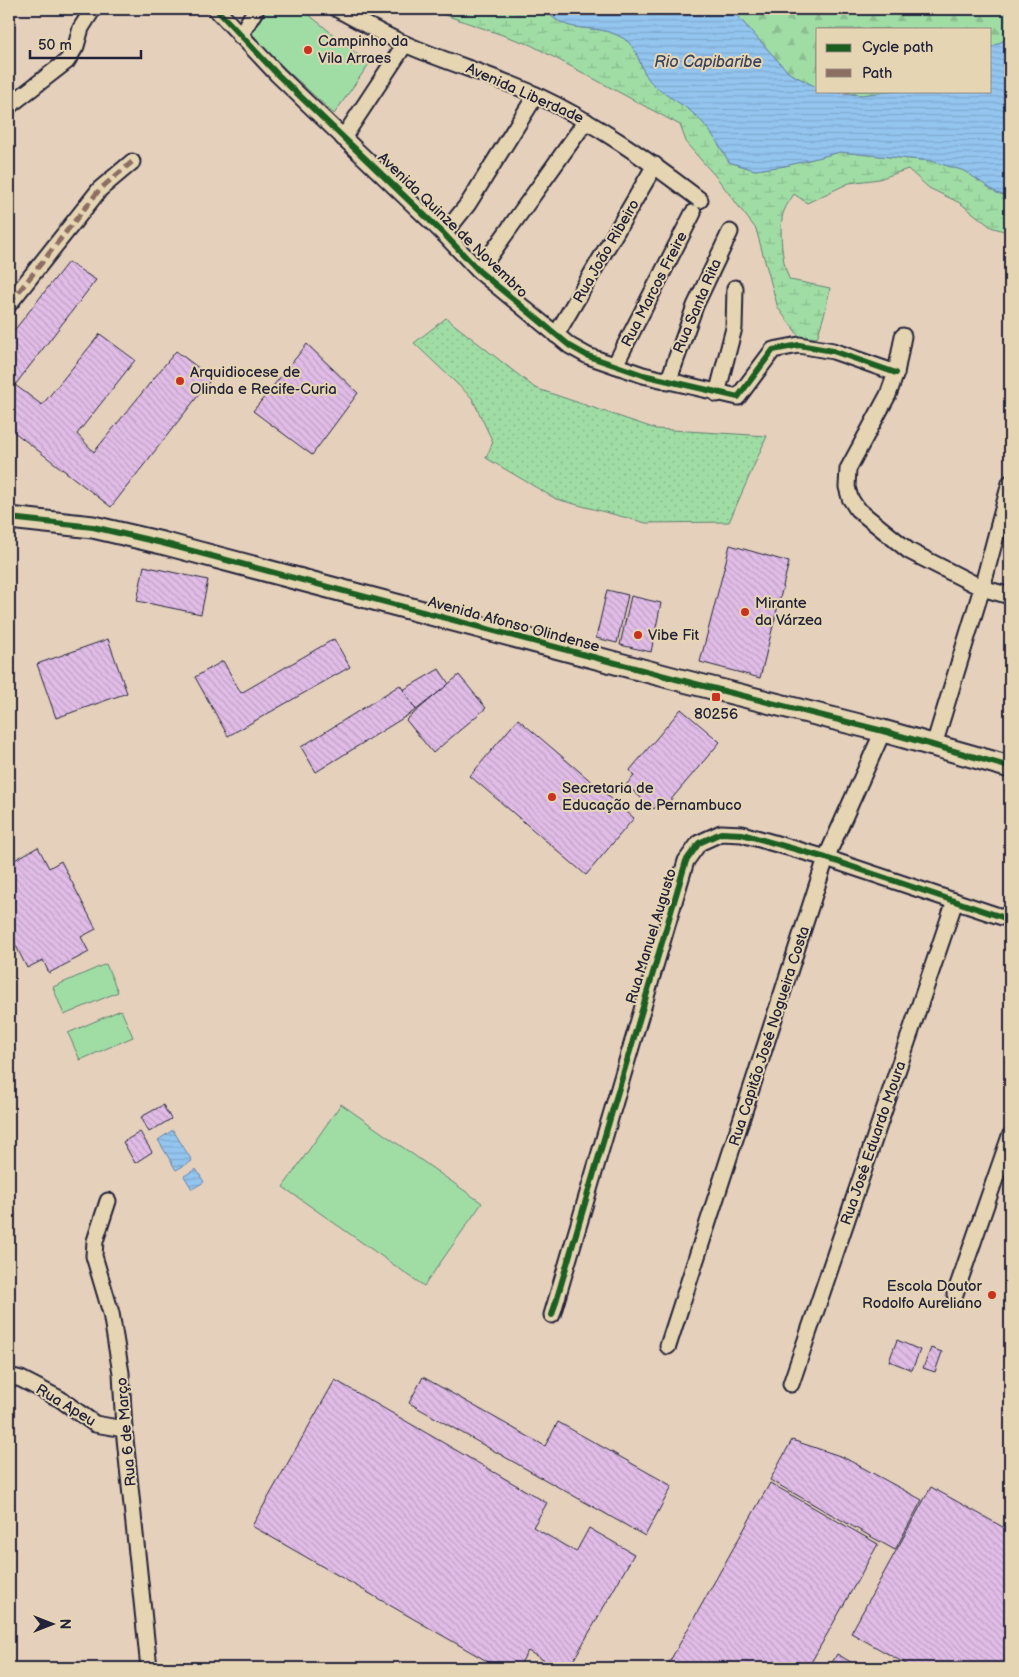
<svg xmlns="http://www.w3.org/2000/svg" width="1019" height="1677" font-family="'Balsamiq Sans',sans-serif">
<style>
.grass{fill:url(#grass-dots);stroke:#618070}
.forest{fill:url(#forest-firs);stroke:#618070}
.wetland{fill:url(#wetland-marsh);stroke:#618070}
.pitch{fill:#a0dda5;stroke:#618070}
.water{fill:url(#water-rules);stroke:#6684a7}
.building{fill:url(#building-back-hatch);stroke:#22223b}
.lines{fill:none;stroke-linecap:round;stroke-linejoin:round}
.street-casing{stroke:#22223b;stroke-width:19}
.secondary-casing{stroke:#22223b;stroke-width:25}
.street{stroke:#e6d5b2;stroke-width:15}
.secondary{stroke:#e6d5b2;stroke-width:21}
.quiet{stroke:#8d6e63;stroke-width:5;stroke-dasharray:10 5;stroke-linecap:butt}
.cycleway-casing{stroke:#e6d5b2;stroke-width:9}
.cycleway{stroke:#1b5e20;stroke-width:6}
.poi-dot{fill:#c8321e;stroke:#e6d5b2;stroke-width:2}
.labels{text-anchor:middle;stroke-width:4;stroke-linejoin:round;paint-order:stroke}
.poi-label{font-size:15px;fill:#22223b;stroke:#e6d5b2;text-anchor:start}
.street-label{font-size:15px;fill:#22223b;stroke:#e6d5b2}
.water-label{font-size:16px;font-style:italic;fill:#39435f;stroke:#e6d5b2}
</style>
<defs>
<pattern id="grass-dots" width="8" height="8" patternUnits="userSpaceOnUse" patternTransform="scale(1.25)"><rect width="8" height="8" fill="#a0dda5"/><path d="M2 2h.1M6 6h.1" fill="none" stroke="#8abd8f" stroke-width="1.8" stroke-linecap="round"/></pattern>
<pattern id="forest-firs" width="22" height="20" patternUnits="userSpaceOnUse" patternTransform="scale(1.25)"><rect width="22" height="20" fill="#a0dda5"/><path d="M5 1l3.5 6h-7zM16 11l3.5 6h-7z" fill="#8abd8f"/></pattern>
<pattern id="wetland-marsh" width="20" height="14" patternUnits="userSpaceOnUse" patternTransform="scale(1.25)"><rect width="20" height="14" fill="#a0dda5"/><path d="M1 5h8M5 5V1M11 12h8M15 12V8" fill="none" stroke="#8abd8f"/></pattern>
<pattern id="water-rules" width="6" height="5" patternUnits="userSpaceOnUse" patternTransform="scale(1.25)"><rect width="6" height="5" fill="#93c5ef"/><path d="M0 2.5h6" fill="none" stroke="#7ea9ce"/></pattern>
<pattern id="building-back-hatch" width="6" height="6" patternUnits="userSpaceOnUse" patternTransform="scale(1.25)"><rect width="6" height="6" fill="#e0bce6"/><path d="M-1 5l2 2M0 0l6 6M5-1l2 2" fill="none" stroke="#c0a1c6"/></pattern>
</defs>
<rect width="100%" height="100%" fill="#e5d0bc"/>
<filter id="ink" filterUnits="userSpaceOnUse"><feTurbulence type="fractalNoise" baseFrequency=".02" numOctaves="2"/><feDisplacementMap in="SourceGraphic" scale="10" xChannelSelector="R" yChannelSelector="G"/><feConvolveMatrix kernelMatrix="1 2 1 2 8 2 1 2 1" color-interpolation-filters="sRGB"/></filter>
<g filter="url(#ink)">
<path class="grass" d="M446,318L535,388L656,429L767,436L729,522L646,523L556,499L486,458L493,442L472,398L414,343Z"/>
<g class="forest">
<path d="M731,9H1010V37L990,48V29H818V88L789,73Z"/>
<path d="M841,91H898L861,95Z"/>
</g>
<path class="wetland" d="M428,9H542C552,17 562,25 575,27C594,30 605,28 623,38C637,46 639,65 647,77C658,94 681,101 695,115C710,128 719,145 729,162L755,170L785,166L840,152L931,161L965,171L997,193L1010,197V233L991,227L960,203L929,188L908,169L879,179L849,183L807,203L794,194C791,199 786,205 784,211C778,225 782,267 790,280L830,288L825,312L817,338L799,336L778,308L756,229L717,178L687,144L680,125L531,45Z"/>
<g class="pitch">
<path d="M268,9H302L369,64L334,114L249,35Z"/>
<path d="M106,964L118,992L64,1015L53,987Z"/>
<path d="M121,1010L133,1037L80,1060L68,1033Z"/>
<path d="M341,1104L482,1203L424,1286L283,1187Z"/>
</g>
<g class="water">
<path d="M542,9H731L789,73L818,88V91L861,95L898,91H990V48L1010,37V197L997,193L965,171L931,161L840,152L785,166L755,170L729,162C719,145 710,128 695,115C681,101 658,94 647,77C639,64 637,46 623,38C605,28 594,30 575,27C562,25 552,17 542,9Z"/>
<path d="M173,1130L192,1161L176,1170L158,1140Z"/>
<path d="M196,1169L204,1182L192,1189L184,1176Z"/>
</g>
<g class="building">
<path d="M68,262L96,280L15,385L42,405L100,334L135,360L77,434L94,452L176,351L212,378L111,507L9,428V337Z"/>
<path d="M307,344L358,393L312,455L253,411Z"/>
<path d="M730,545L789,562L760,678L700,662Z"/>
<path d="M144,566L208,580L201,614L137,601Z"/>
<path d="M607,590L628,595L617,643L596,638Z"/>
<path d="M631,596L661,603L651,652L620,645Z"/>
<path d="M108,639L127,693L56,718L37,664Z"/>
<path d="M334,639L350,667L228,736L195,677L223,661L241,693Z"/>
<path d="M439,669L449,684L416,710L403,690Z"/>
<path d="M459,675L486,708L433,753L406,720Z"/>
<path d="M400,685L416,710L316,772L301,747Z"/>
<path d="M681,709L720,742L668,803L663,799L654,809L626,785L634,776L630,770Z"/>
<path d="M518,719L634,818L586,875L470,776Z"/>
<path d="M38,847L49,868L61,861L96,929L81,937L89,952L49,973L43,960L27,968L9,932V863Z"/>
<path d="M163,1105L171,1119L149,1132L141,1117Z"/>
<path d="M140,1132L152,1152L135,1163L123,1142Z"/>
<path d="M897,1340L920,1350L912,1370L889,1361Z"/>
<path d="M931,1348L942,1352L935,1372L923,1368Z"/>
<path d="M423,1377L545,1446L558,1422L672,1486L645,1536L409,1403Z"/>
<path d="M335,1380L547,1503L533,1527L576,1552L589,1528L634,1554L569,1668H557L528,1651L518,1668H499L252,1526Z"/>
<path d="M792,1440L843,1457L922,1500L895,1550L770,1480Z"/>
<path d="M770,1483L878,1544L808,1668H666Z"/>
<path d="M931,1487L1010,1531V1668H913L851,1633Z"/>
<path d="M837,1654L861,1668H829Z"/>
</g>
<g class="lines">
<g class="street-casing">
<g id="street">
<path d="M216,9L278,75L444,234L479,271L570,346L588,356L643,375L738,397L773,350L799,345L833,351L896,373"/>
<path d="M337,9C359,21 382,34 405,44C448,63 493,75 536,95C596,123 648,160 700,200"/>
<path d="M240,36L256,9"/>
<path d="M9,106L67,61L76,46L81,28L93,9"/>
<path d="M343,138L405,44"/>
<path d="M444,234L468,204L536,95"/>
<path d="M479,271L586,121"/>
<path d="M9,304L100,189L132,162"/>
<path d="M556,335L655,165"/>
<path d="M903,336L896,373L888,395L848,469L847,487L850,498L857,509L909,551L982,588L1010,596"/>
<path d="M615,365L693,213"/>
<path d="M668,382L695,306L730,232"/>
<path d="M717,394L734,328L735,288"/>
<path d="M934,745L982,588L1010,483"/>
<path d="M108,1201L95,1241L94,1256L111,1313L121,1373L124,1429L149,1668"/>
<path d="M955,1294L1010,1136"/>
<path d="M552,1315L686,861L699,843L721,833L742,834L826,858L1002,917"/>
<path d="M668,1346L826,858L883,731"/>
<path d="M9,1376L21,1379L60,1399L95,1424L124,1429"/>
<path d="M791,1384L955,901"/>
</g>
</g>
<g class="secondary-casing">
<path id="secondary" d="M9,518L93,527L162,543L676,679L883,731L1010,767"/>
</g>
<use href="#street" class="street"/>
<use href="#secondary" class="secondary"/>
<path class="quiet" d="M9,304L100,189L132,162"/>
<g class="cycleway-casing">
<g id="cycleway">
<path d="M216,9L278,75L444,234L479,271L570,346L588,356L643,375L738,397L773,350L799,345L833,351L896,373"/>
<path d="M9,518L93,527L162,543L676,679L883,731L1010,767"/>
<path d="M552,1315L686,861L699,843L721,833L742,834L826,858L1002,917"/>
</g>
</g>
<use href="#cycleway" class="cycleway"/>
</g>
</g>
<g class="poi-dot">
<circle cx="308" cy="50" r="5"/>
<circle cx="180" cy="381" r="5"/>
<circle cx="745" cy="612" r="5"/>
<circle cx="638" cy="635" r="5"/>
<rect x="711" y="692" width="10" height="10" rx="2.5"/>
<circle cx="552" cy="797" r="5"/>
<circle cx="992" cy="1295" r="5"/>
</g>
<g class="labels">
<g class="poi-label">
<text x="318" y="46">Campinho da<tspan x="318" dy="17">Vila Arraes</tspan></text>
<text x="190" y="377">Arquidiocese de<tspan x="190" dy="17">Olinda e Recife-Curia</tspan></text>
<text x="755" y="608">Mirante<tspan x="755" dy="17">da Várzea</tspan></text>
<text x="648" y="640">Vibe Fit</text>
<text x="716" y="719" text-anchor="middle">80256</text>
<text x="562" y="793">Secretaria de<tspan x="562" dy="17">Educação de Pernambuco</tspan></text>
<text x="982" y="1291" text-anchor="end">Escola Doutor<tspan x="982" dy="17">Rodolfo Aureliano</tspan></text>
</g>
<g class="street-label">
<text transform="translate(525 93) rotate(24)" y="5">Avenida Liberdade</text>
<text transform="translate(453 225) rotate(44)" y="5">Avenida Quinze de Novembro</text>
<text transform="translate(606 251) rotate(-60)" y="5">Rua João Ribeiro</text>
<text transform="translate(654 289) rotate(-63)" y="5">Rua Marcos Freire</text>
<text transform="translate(697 306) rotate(-67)" y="5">Rua Santa Rita</text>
<text transform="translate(514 624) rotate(15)" y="5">Avenida Afonso Olindense</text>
<text transform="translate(651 936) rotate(-73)" y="5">Rua Manuel Augusto</text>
<text transform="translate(769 1036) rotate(-72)" y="5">Rua Capitão José Nogueira Costa</text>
<text transform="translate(873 1143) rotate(-71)" y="5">Rua José Eduardo Moura</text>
<text transform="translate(66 1405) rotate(31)" y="5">Rua Apeu</text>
<text transform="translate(126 1432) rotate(-95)" y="5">Rua 6 de Março</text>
</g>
<g class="water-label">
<text x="708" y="67">Rio Capibaribe</text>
</g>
</g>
<rect width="1019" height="1677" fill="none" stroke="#e6d5b2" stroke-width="30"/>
<rect x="15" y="15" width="989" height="1647" fill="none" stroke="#22223b" stroke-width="2" filter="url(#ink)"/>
<rect x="816" y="28" width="175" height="65" fill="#e6d5b2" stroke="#988d82"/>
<rect x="826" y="44" width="25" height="8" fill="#1b5e20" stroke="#988d82"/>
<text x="862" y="52" font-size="15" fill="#22223b">Cycle path</text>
<rect x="826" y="69" width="25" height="8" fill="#8d6e63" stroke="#988d82"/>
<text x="862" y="78" font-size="15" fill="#22223b">Path</text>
<g transform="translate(52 1624) rotate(90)" stroke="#e6d5b2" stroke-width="4" paint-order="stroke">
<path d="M0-4L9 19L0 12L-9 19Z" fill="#22223b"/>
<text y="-8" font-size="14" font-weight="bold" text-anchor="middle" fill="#22223b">N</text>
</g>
<path d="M30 50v8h111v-8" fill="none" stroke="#22223b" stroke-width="2.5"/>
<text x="38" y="50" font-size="15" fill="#22223b" stroke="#e6d5b2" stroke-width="4" paint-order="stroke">50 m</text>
</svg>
